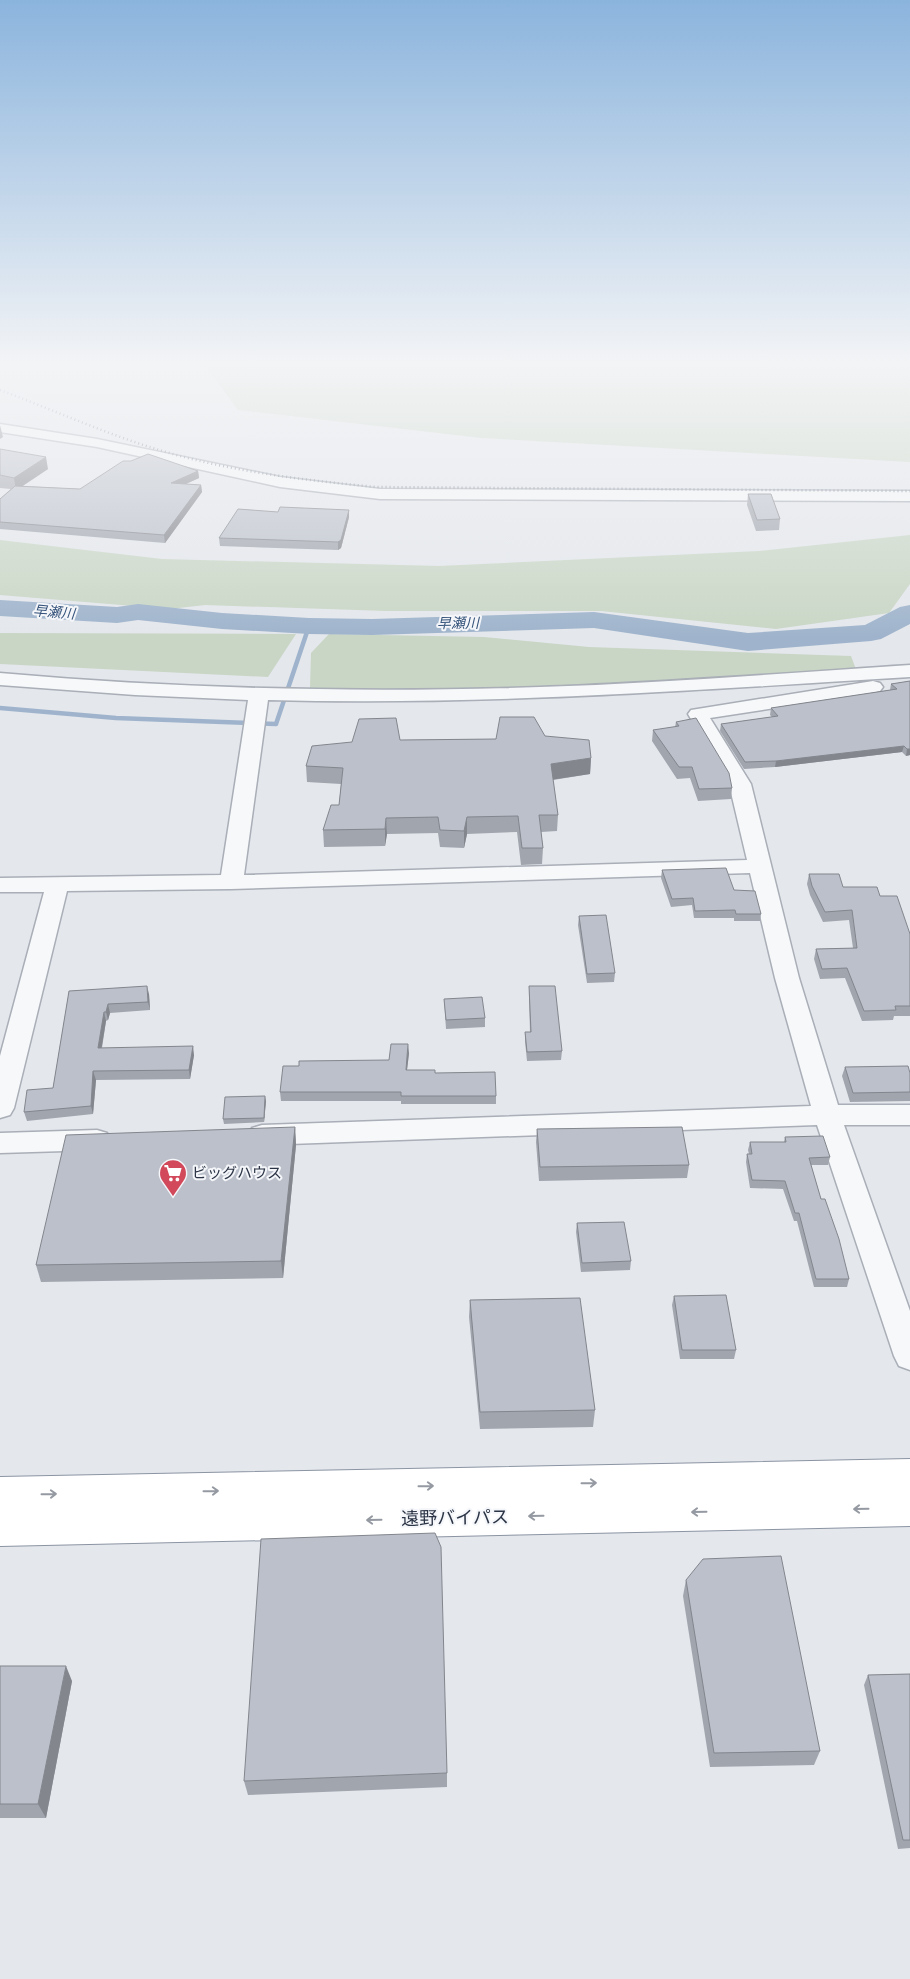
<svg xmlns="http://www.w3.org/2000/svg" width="910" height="1979" font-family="Raleway,'Noto Sans JP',sans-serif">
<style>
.green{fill:#c9d6c5}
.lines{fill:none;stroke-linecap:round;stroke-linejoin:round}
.stream{stroke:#9fb4cc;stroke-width:4.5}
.river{fill:#9fb4cc;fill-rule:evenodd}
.minor-casing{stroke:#a9aeb7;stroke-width:3}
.highway-casing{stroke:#8b94a3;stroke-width:2}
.minor{fill:#f7f8fa;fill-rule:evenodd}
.highway{fill:#fff;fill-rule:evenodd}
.rail{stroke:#7d8696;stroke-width:2.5;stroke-dasharray:1 3;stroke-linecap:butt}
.wall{fill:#a1a5ae}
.shaded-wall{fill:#83868d}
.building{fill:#bbc0ca;stroke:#83868d}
.oneway{stroke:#959aa2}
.labels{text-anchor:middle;stroke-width:4;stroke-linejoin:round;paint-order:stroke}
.far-water-label{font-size:14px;font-style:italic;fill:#34527a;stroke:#f4f6f9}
.poi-label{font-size:15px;fill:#2b3445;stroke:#f4f6f9;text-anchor:start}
.near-street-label{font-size:18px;fill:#2b3445;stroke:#f4f6f9}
</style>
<rect width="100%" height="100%" fill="#e4e7ec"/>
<g class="green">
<path d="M201,360H910V462L481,438L238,410Z"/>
<path d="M910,535V584L889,613L776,629L601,611H386L205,605L170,609L0,595V540L162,559L439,566L759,551Z"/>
<path d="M0,633L296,634L268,677L0,664Z"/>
<path d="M329,634L484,637L589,647L851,656L857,672L720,678L555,688L428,692L310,688L311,653Z"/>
</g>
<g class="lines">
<path class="stream" d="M0,708L116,718L276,724L309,626"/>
<path class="river" d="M0,600L117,607L138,604L222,613L309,618L372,619L594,612L748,633L865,625L900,607L910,605V624L881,639L871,641L748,651L594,628L372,635L309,634L222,629L138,620L117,623L0,616Z"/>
<g class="minor-casing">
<g id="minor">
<path d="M0,424L97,439L280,477L380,489L910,491V501L380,499L280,487L97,447L0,432Z"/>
<path d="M910,665V677C696,690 483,706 268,700L244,875L747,860L729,784L688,714L691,710L873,681L880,683L883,687L880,691L873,693L710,718L751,784L799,978L838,1105H910V1125H844L910,1311V1370L899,1366L894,1356L817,1125L262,1145L252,1142L248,1135L252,1128L262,1125L811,1106L775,978L750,873L231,889L67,891L14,1108L10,1115L0,1118V1056L44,892H0V878L221,875L248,700L135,695L0,685V673C180,689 359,693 540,687C663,683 787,673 910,665Z"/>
<path d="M97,1130L107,1133L111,1140L107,1147L97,1150L0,1153V1133Z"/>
</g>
</g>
<g class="highway-casing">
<path id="highway" d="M910,1459V1526L0,1546V1477Z"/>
</g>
<use href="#minor" class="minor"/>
<use href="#highway" class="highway"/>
<path class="rail" d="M0,390C51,409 104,433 156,449C227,471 302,480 376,487L910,491"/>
</g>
<g class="wall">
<path d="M0,449L48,469L23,486L80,489L198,471L199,478L186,484L201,485L202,492L165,543L0,529V499L11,489L0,488Z"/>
<path d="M748,494L780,519L779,530L756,531L747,505Z"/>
<path d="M349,517L341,548L338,550L220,546L219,538Z"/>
<path d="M910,681V755L906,756L902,752L775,767L744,769L720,731L721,724L772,717L770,715L771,708L890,690L891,684Z"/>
<path d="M676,722L732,788L731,799L698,801L690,778L677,779L652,741L653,730L675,727Z"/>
<path d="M545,736L591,758L590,774L553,780L558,815L557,831L541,832L543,848L542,864L521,865L517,832L467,834L464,848L440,847L438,833L387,834L385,846L324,847L323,830L339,805L341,784L307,782L306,766L400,740L496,739Z"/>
<path d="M662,870L734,890L761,914L760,921H734V918H694L692,905L671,907L661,878Z"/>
<path d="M809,874L843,887L880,896L910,934V1016H894L893,1020L862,1021L845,978L820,979L814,959L816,949L853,948L849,920L823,922L810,895L807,884Z"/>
<path d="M579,916L615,973L614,982L587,983L578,925Z"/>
<path d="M529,986L562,1051L561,1060L527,1061L525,1041V1032H530L529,995Z"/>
<path d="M69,991L149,994L150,1010L110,1013L108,1020L106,1021L102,1048L194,1055L190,1079L96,1080L93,1114L27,1121L24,1112L53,1088Z"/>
<path d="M444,999L485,1018V1027L446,1029Z"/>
<path d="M409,1053L407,1070L435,1073L496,1096V1104H401V1101H281L280,1092L389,1060Z"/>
<path d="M845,1067L910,1073V1101L850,1102L842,1076Z"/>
<path d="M266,1101L264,1122L224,1124L223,1119Z"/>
<path d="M295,1127L296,1145L283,1278L41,1282L36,1265Z"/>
<path d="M537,1129L689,1165L687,1178L539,1181L536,1142Z"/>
<path d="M785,1137L830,1157L828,1165H811L821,1199L849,1279L847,1287H814L797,1221H794L783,1189L750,1188L746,1162L747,1154H749L748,1150L750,1142H784Z"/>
<path d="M577,1223L631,1261L630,1270L581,1272L576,1232Z"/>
<path d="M674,1296L736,1350L734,1359H680L672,1305Z"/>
<path d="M470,1300L595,1410L593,1427L480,1429L469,1317Z"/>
<path d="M686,1580L820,1751L814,1765L710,1767L683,1596Z"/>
<path d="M0,1666L72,1681L46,1818H0Z"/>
<path d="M910,1674V1848L898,1849L864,1685L868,1675Z"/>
<path d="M447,1773V1787L248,1795L244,1781Z"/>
</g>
<g class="shaded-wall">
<path d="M0,425L3,437L0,439Z"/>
<path d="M46,457L48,469L16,490L14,478Z"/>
<path d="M198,471L199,478L172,490L171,483Z"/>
<path d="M201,485L202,492L165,543L164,535Z"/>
<path d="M349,510V517L341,548L338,550V542Z"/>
<path d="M904,746L902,752L775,767L776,761Z"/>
<path d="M907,749H910V755L906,756Z"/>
<path d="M591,758L590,774L550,780L551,764Z"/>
<path d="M467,817V834L464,848V831Z"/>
<path d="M386,818L387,834L385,846V829Z"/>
<path d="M147,986L149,994L150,1010L148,1002Z"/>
<path d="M108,1004L110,1013L108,1020L106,1012Z"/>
<path d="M104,1012L106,1021L100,1057L98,1048Z"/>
<path d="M408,1044L409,1053L406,1078V1070Z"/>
<path d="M193,1046L194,1055L190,1079L189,1070Z"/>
<path d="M93,1071L96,1080L93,1114L91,1106Z"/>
<path d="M265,1096L266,1101L264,1122V1118Z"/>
<path d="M295,1127L296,1145L283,1278L281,1261Z"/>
<path d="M66,1666L72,1681L46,1818L38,1804Z"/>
</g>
<g class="building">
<path d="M0,449L46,457L14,478L0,475Z"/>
<path d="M148,454L198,471L171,483L201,485L164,535L0,522V499L15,486L80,489L123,461H131Z"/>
<path d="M748,494H771L780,519L757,520Z"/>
<path d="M280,507L349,510L341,540L338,542L219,538L238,509L278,512Z"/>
<path d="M910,681V749H907L904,746L776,761L745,762L721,724L778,716L771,708L897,689L891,684Z"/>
<path d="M500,717H534L545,736L589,740L591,758L551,764L558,815H539L543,848H522L518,816L467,817L464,831L440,830L438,817L386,818L385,829L323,830L331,805H339L343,768L306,766L312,746L352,742L359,719L396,718L400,740L496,739Z"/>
<path d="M696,718L729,773L732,788L699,789L692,767H679L653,730L679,726L676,722Z"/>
<path d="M726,868L734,890L755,891L761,914H736L735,910L695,911L693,898L672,899L662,870Z"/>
<path d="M809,874H839L843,887H877L880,896H897L910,934V1006H895L896,1010L864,1011L847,968L822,969L816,949L857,948L852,910L825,912L812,886Z"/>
<path d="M606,915L615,973L587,974L579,916Z"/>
<path d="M147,986L148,1002L108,1004L106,1012H104L98,1048L193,1046L189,1070L93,1071L91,1106L24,1112L27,1090L53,1088L69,991Z"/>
<path d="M529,986H555L562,1051L527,1052L525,1032H531Z"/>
<path d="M482,997L485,1018L446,1020L444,999Z"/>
<path d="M391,1044H408L406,1070H435V1073L495,1072L496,1096H401V1092H280L283,1066H299V1061L389,1060Z"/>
<path d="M908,1066L910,1073V1092L853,1093L845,1067Z"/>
<path d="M265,1096L264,1118L223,1119L225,1097Z"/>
<path d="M295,1127L281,1261L36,1265L66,1135Z"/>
<path d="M682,1127L689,1165L540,1167L537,1129Z"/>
<path d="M823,1136L830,1157L809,1158L821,1199H825L839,1239L849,1279H816L799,1213H795L785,1181L752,1180L747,1154H752L750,1142H786L785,1137Z"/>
<path d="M624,1222L631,1261L582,1263L577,1223Z"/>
<path d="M726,1295L736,1350H682L674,1296Z"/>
<path d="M580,1298L595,1410L480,1412L470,1300Z"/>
<path d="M435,1533L441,1547L447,1773L244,1781L261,1539Z"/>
<path d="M781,1556L820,1751L714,1753L686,1580L703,1559Z"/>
<path d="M0,1666H66L38,1804H0Z"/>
<path d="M910,1674V1840H903L868,1675Z"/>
</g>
<defs><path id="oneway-shaft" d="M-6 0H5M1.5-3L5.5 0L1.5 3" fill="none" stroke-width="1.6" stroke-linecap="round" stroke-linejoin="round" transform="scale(1.25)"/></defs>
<g class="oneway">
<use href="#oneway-shaft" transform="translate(589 1483) rotate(-1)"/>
<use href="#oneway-shaft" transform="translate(426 1486) rotate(-1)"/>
<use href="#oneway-shaft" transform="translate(211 1491) rotate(-1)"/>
<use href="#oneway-shaft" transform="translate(49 1494) rotate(-1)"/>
<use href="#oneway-shaft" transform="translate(861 1509) rotate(179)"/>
<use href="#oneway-shaft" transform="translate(699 1512) rotate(179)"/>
<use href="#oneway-shaft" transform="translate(536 1516) rotate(179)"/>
<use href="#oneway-shaft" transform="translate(374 1520) rotate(179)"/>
</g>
<linearGradient id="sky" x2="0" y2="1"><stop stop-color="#8bb4dd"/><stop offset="0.57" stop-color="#f3f4f6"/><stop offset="1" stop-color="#f3f4f6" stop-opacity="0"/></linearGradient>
<rect width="910" height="637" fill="url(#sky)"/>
<defs>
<g id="supermarket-pin" transform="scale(1.4375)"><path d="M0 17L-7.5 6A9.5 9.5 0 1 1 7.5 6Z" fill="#d1495b" stroke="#f4f6f9"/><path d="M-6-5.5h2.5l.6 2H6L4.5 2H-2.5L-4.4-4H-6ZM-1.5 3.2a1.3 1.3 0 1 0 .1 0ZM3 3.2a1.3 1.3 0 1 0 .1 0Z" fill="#fff"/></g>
</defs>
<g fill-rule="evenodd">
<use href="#supermarket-pin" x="173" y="1173"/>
</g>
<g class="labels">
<g class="far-water-label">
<text transform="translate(54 612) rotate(5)" y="5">早瀬川</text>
<text transform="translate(458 623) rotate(-1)" y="5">早瀬川</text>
</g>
<g class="poi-label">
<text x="192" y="1178">ビッグハウス</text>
</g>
<g class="near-street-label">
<text transform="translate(455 1518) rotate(-1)" y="6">遠野バイパス</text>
</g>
</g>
</svg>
